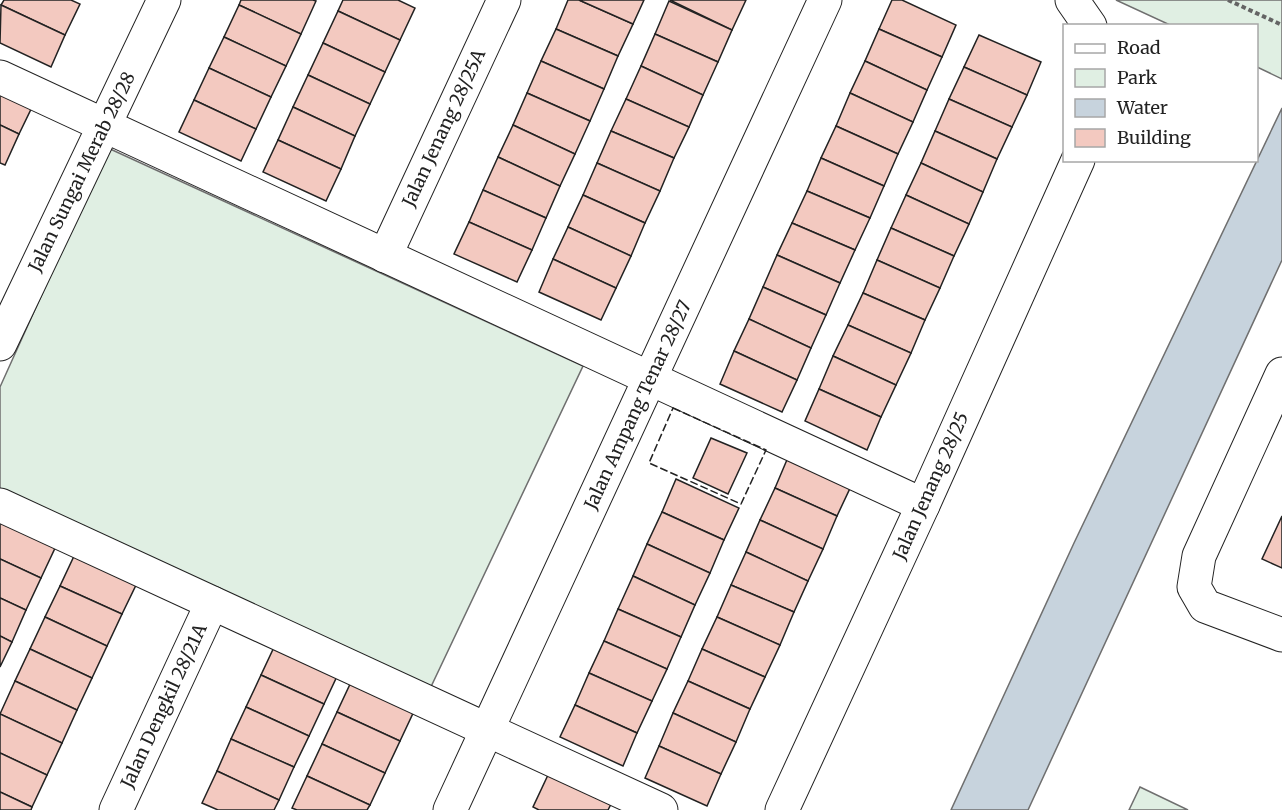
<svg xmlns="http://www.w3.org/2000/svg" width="1282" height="810" font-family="Merriweather,serif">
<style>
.green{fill:#e0efe3;stroke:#6f6f6f;stroke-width:1.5}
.water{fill:#c7d3dd;stroke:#6f6f6f;stroke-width:1.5}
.building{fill:#f3c9c0;stroke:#222;stroke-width:1.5}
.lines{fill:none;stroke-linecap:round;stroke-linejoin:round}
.minor-casing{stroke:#222;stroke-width:35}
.path{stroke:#646464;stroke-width:4;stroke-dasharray:4.5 3;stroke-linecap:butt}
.minor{stroke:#fff;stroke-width:33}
.fence{stroke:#222;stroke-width:1.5;stroke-dasharray:8 3;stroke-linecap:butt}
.labels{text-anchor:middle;stroke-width:4.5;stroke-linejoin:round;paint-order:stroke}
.street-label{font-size:18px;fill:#222;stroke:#fff}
</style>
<rect width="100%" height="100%" fill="#fff"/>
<g class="green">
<path d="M1116,0H1282V79L1257,67L1256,26L1170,25Z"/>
<path d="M108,148L583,366L428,693L0,498V387Z"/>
<path d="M1140,787L1188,810H1129Z"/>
</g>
<path class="water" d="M1282,108V260L1028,810H951L1074,543Z"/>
<g class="building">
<path d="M4,0H71L80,4L65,35L1,5Z"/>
<path d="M241,0H313L316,1L301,34L239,5Z"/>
<path d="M343,0H398L415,8L400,40L338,11Z"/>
<path d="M568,0H579L633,24L618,56L556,29Z"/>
<path d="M579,0H644L633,24Z"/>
<path d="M670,0H746L732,30Z"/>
<path d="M892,0H902L956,25L942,57L879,29Z"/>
<path d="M669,1L732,30L718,62L655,34Z"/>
<path d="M1,5L65,35L51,67L0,43Z"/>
<path d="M239,5L301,34L286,66L224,37Z"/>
<path d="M338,11L400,40L385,72L323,43Z"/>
<path d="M556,29L618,56L604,89L541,61Z"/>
<path d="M879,29L942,57L927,90L865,61Z"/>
<path d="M655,34L718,62L703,95L641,66Z"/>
<path d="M979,35L1041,62L1027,95L964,67Z"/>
<path d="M224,37L286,66L271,97L209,68Z"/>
<path d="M323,43L385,72L370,104L308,75Z"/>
<path d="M541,61L604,89L590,121L527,93Z"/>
<path d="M865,61L927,90L913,122L850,93Z"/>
<path d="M641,66L703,95L689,127L626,99Z"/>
<path d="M964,67L1027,95L1012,127L949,99Z"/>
<path d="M209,68L271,97L256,129L194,100Z"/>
<path d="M308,75L370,104L355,136L293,107Z"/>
<path d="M0,87L34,103L19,134L0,125Z"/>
<path d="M527,93L590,121L575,154L513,125Z"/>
<path d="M850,93L913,122L898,154L836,126Z"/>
<path d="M626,99L689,127L674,158L611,131Z"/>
<path d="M949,99L1012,127L997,159L935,131Z"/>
<path d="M194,100L256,129L241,161L179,132Z"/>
<path d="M293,107L355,136L341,169L278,140Z"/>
<path d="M0,125L19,134L5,165L0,163Z"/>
<path d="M513,125L575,154L560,186L498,157Z"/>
<path d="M836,126L898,154L884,186L821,158Z"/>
<path d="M611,131L674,158L660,191L597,163Z"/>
<path d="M935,131L997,159L983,192L921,163Z"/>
<path d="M278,140L341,169L326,201L263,172Z"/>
<path d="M498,157L560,186L546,218L483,190Z"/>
<path d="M821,158L884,186L870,218L807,191Z"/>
<path d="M597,163L660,191L645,223L583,195Z"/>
<path d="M921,163L983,192L969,224L906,195Z"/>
<path d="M483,190L546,218L532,250L469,222Z"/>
<path d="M807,191L870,218L855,250L792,223Z"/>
<path d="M583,195L645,223L631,256L568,227Z"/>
<path d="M906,195L969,224L954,256L891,228Z"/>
<path d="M469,222L532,250L517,282L454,254Z"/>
<path d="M792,223L855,250L840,283L777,255Z"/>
<path d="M568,227L631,256L616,288L553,259Z"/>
<path d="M891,228L954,256L940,288L877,260Z"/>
<path d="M777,255L840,283L826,315L763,287Z"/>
<path d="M553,259L616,288L601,320L539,292Z"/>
<path d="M877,260L940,288L925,320L863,293Z"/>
<path d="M763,287L826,315L811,348L749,319Z"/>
<path d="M863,293L925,320L911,353L848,325Z"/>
<path d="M749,319L811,348L797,380L734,351Z"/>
<path d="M848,325L911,353L896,385L833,356Z"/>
<path d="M734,351L797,380L782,412L720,384Z"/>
<path d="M833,356L896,385L881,417L819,389Z"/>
<path d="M819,389L881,417L867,450L805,421Z"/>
<path d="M711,438L747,453L728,494L693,478Z"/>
<path d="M789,455L852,484L837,516L775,488Z"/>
<path d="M676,479L739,508L724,540L662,512Z"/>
<path d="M775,488L837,516L823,549L760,520Z"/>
<path d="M662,512L724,540L710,573L647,544Z"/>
<path d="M1282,516V568L1262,559Z"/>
<path d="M0,519L56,546L41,578L0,559Z"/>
<path d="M760,520L823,549L808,581L746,552Z"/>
<path d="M647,544L710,573L695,605L633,576Z"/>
<path d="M746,552L808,581L794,612L731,585Z"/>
<path d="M75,554L137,583L122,614L60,586Z"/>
<path d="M0,559L41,578L26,610L0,598Z"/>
<path d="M633,576L695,605L681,637L618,609Z"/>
<path d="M731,585L794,612L780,645L717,617Z"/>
<path d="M60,586L122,614L107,646L45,617Z"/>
<path d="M0,598L26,610L12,642L0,636Z"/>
<path d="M618,609L681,637L667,669L604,641Z"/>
<path d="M45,617L107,646L92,678L30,649Z"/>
<path d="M717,617L780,645L765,677L702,649Z"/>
<path d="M0,636L12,642L0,667Z"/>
<path d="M604,641L667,669L652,701L589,673Z"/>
<path d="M276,643L339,672L324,704L261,675Z"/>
<path d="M30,649L92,678L77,710L15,681Z"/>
<path d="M702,649L765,677L750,709L688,681Z"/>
<path d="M589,673L652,701L637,733L575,705Z"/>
<path d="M261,675L324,704L309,736L246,707Z"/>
<path d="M352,680L415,709L400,741L337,712Z"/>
<path d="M15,681L77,710L62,743L0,714Z"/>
<path d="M688,681L750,709L736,742L673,713Z"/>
<path d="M575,705L637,733L623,766L560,737Z"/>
<path d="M246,707L309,736L294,767L231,739Z"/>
<path d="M337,712L400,741L385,773L322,744Z"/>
<path d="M673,713L736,742L721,774L659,746Z"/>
<path d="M0,714L62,743L47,775L0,753Z"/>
<path d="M231,739L294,767L279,800L217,771Z"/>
<path d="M322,744L385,773L370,805L307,776Z"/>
<path d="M659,746L721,774L707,806L645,778Z"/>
<path d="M0,753L47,775L32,807L0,792Z"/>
<path d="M217,771L279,800L274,810H218L202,803Z"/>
<path d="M548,775L611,804L608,810H539L533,807Z"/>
<path d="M307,776L370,805L367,810H297L292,808Z"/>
<path d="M0,792L32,807L31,810H0Z"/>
</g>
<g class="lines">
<g class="minor-casing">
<g id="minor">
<path d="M1072,0L1090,26"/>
<path d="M0,77L923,505"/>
<path d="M385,256L504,0"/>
<path d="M0,344L164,0"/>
<path d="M1282,374L1199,556L1194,587L1205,606L1282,635"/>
<path d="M0,505L661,810"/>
<path d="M116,810L212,603"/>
<path d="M450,810L825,0"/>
<path d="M782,810L923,505L1078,160"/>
</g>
</g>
<path class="path" d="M1228,0L1282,25"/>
<use href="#minor" class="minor"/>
<path class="fence" d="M673,408L766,450L741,504L649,463Z"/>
</g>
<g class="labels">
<g class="street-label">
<text transform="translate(444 128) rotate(-65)" y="6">Jalan Jenang 28/25A</text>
<text transform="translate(82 172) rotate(-64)" y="6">Jalan Sungai Merab 28/28</text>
<text transform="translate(638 405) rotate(-65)" y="6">Jalan Ampang Tenar 28/27</text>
<text transform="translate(931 486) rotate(-66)" y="6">Jalan Jenang 28/25</text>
<text transform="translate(164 706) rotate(-65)" y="6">Jalan Dengkil 28/21A</text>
</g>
</g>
<rect x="1063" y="24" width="195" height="138" fill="#ffffff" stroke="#a7a7a7" stroke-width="1.5"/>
<rect x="1075" y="44" width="30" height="9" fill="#ffffff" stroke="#a7a7a7" stroke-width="1.5"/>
<text x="1117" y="54" font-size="18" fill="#222222">Road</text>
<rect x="1075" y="69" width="30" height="18" fill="#e0efe3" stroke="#a7a7a7" stroke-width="1.5"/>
<text x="1117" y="84" font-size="18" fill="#222222">Park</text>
<rect x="1075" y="99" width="30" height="18" fill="#c7d3dd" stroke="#a7a7a7" stroke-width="1.5"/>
<text x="1117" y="114" font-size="18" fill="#222222">Water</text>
<rect x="1075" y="129" width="30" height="18" fill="#f3c9c0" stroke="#a7a7a7" stroke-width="1.5"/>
<text x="1117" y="144" font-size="18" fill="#222222">Building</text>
</svg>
